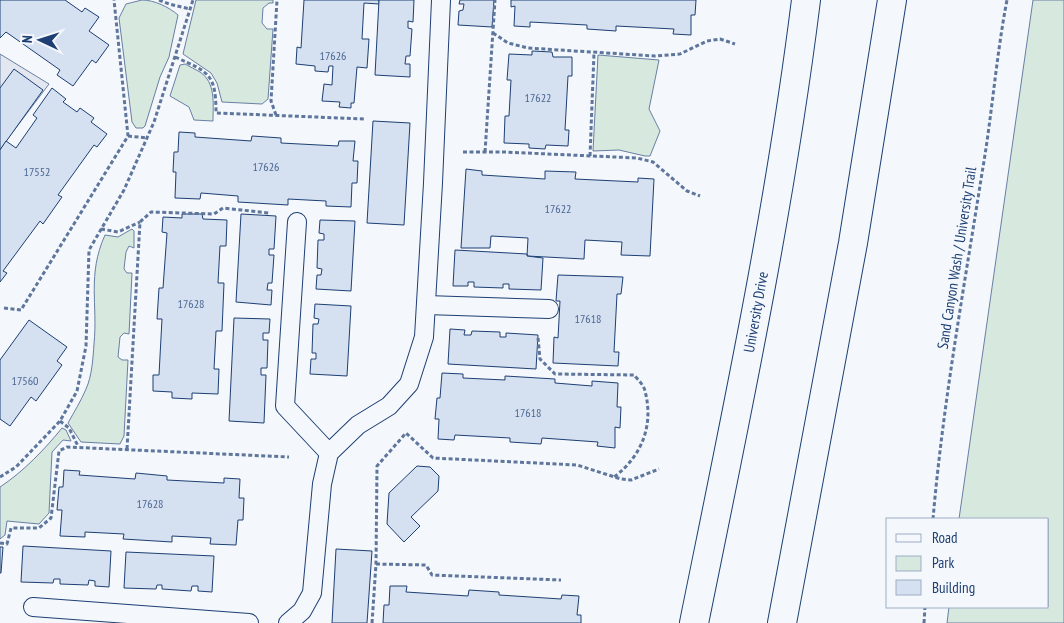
<svg xmlns="http://www.w3.org/2000/svg" width="1064" height="623" font-family="'PT Sans Narrow',sans-serif">
<style>
.green{fill:#d7e8df;stroke:#687fa3}
.parking{fill:#e3e8f0;stroke:#687fa3}
.building{fill:#d5e0f0;stroke:#1d3f73}
.lines{fill:none;stroke-linecap:round;stroke-linejoin:round}
.lane-casing{stroke:#1d3f73;stroke-width:20}
.primary-casing{stroke:#1d3f73;stroke-width:30}
.path{stroke:#5e769c;stroke-width:3;stroke-dasharray:4 2.5;stroke-linecap:butt}
.lane{stroke:#f4f7fb;stroke-width:18}
.primary{stroke:#f4f7fb;stroke-width:28}
.labels{text-anchor:middle;stroke-width:4;stroke-linejoin:round;paint-order:stroke}
.number-label{font-size:12px;fill:#4b6792}
.street-label{font-size:15px;fill:#1d3f73;stroke:#f4f7fb}
</style>
<rect width="100%" height="100%" fill="#f4f7fb"/>
<g class="green">
<path d="M142,0C154,0 169,7 178,15L169,57L160,77L145,126L143,128H136L132,122L119,18L126,4Z"/>
<path d="M196,0H273V3H269L263,8L262,23L267,29H273L268,99L262,104L222,102L217,83L211,73L183,54Z"/>
<path d="M1033,0H1064V623H947L949,607H1048V519H959Z"/>
<path d="M598,55L659,60L649,109L660,131L650,156H645L619,150L593,151Z"/>
<path d="M185,64C190,67 195,69 200,72C216,83 213,103 213,121L194,120L189,107L170,96L180,65Z"/>
<path d="M132,229L134,231V248L129,246L126,252L124,269L127,273H132L129,334L124,333L120,337L118,357L122,360H128L124,436L120,444L81,442L68,423C74,412 81,401 86,389C92,376 93,358 94,344C98,304 87,275 105,235L118,237Z"/>
<path d="M62,428L66,430L71,441L63,440L52,452L49,513L39,524L7,521L5,535L0,539V487C23,472 45,449 62,428Z"/>
</g>
<path class="parking" d="M0,54L49,84L0,149Z"/>
<g class="building">
<path d="M0,0H65L82,12L85,8L99,17L89,31L109,45L96,63L92,60L73,86L57,75L60,70L6,32L0,38Z"/>
<path d="M304,0H379V4L364,3L362,39H369L367,68L357,67L354,103H351V108L339,107L340,102L322,101L324,84L332,85L333,66H329L328,72L315,71V66L296,64L297,47L301,48Z"/>
<path d="M379,0H414L413,22L408,21V28L412,29L410,56H406L405,64H410V77L375,75Z"/>
<path d="M460,0H494L492,27L458,25L459,11L463,10L464,4H459Z"/>
<path d="M511,0H696L695,15H691V35L673,34L674,29L616,26V31L587,29V25L530,22V27L514,26L515,6L511,7Z"/>
<path d="M532,51L552,52L553,57H572V76H568L565,130H569L568,146L546,145L545,149L529,148V144L504,143L505,116H509L511,80H507L509,54L532,55Z"/>
<path d="M14,69L43,90L0,150V88Z"/>
<path d="M52,88L66,99L63,102L77,112L80,108L94,118L91,122L107,134L97,147L94,145L58,195L62,197L43,224L40,221L3,271L7,273L0,282V150L6,141L16,148L37,118L33,115Z"/>
<path d="M373,121L410,123L404,225L367,223Z"/>
<path d="M179,132L195,133V137L251,141L252,136L281,138V143L338,146L339,141H355L353,161H358L357,183H352L351,207L326,206V201L288,199V205L238,202V196L201,193L200,199L175,198L176,172H173L174,152H178Z"/>
<path d="M466,169L482,171V175L545,179V171L576,172L575,179L638,182V178L654,179L650,256L621,255L622,242L585,240L584,259L527,256L528,238L491,236L490,248H461Z"/>
<path d="M182,214H202L203,219L227,220L226,246H220L218,283H224L222,331H216L214,369H219L218,394L192,393V399L172,398V392L153,391V375H159L162,319H157L159,288H163L167,233L162,232L163,217L182,218Z"/>
<path d="M241,214L276,216L274,249H269V255H274L272,283H268L267,290H272L271,305L236,302Z"/>
<path d="M320,220L355,221L351,291L316,289L317,275H321L322,269L317,268L318,240H324V234L319,233Z"/>
<path d="M455,250L527,254V256L543,258L541,290L509,289V284H503V288L474,287V282H468V286H453Z"/>
<path d="M558,275L623,277L621,294H617L614,352H619L618,366L553,363L554,337L558,338L560,301H556Z"/>
<path d="M315,304L351,306L347,376L310,374L311,359H316V353H312L313,324H318L319,319L314,318Z"/>
<path d="M234,318L270,319L269,333H263V340H268L267,368H261V375H266L264,423L229,421Z"/>
<path d="M29,320L67,347L57,361L62,365L36,401L31,397L10,426L0,419V360Z"/>
<path d="M450,329L465,330L464,335H471L472,331L500,332V337H506V333L538,335L536,369L448,364Z"/>
<path d="M442,373L463,374V378L505,380V376L555,379V383L592,386V381L618,383L617,407H621L620,428L615,427V448L597,446L598,442L542,438L541,444L510,442V438L455,435L454,440L438,439L439,419H435L437,398H440Z"/>
<path d="M417,466L430,467L439,476L438,491L411,517L420,526L404,542L387,524L389,493Z"/>
<path d="M64,470L80,471L79,475L135,479L136,473L167,476V480L224,483V478L240,479L239,498H244L243,520H238L236,545L210,544L211,538L172,536V542L123,539L124,534L85,532V537L60,536L62,510H57L59,487H63Z"/>
<path d="M23,546L111,551L109,587L95,586V581L89,580L88,585L60,584V579H54L53,583L21,582Z"/>
<path d="M0,547H3L1,573H0Z"/>
<path d="M336,549L372,551L367,623H332Z"/>
<path d="M126,552L214,556L212,592L198,591V586H192L191,591L162,589V585H157L156,589L124,588Z"/>
<path d="M390,586H407L406,592L468,596L469,590L499,592V595L561,599L562,595L579,596L577,615H581V623H383L384,605H389Z"/>
</g>
<g class="lines">
<g class="lane-casing">
<g id="lane">
<path d="M297,222L285,406L329,453"/>
<path d="M426,305L549,309"/>
<path d="M33,607L249,623"/>
<path d="M288,623L302,611L312,593L322,484L329,453L358,425L389,406L409,384L424,337L433,183L441,0"/>
</g>
</g>
<g class="primary-casing">
<g id="primary">
<path d="M694,623C736,416 780,209 806,0"/>
<path d="M782,623L853,243L892,0"/>
</g>
</g>
<g class="path">
<path d="M159,0L169,4L190,9"/>
<path d="M493,33L508,43L528,48L655,56L680,54L707,41L720,39L735,44"/>
<path d="M175,57C209,72 216,74 216,113L365,119"/>
<path d="M276,115L271,101L277,0"/>
<path d="M128,136L147,138"/>
<path d="M463,152H504L637,158L653,162L687,191L700,196"/>
<path d="M485,152L495,0"/>
<path d="M590,156L594,53"/>
<path d="M101,229L118,232L140,222"/>
<path d="M4,308L21,310L128,136L114,0"/>
<path d="M538,338L540,359L555,374L634,375C637,379 644,385 645,391C654,425 642,456 614,477"/>
<path d="M60,421L69,428L78,446"/>
<path d="M127,449L140,222L151,212L214,214L223,208L269,213"/>
<path d="M0,477L16,467L60,421L77,391L86,346L89,250L124,190L154,122L193,0"/>
<path d="M933,519C943,403 964,288 982,173C992,116 996,57 1007,0"/>
<path d="M0,543L7,544L11,528H39L51,518L59,451L67,447L289,457"/>
<path d="M376,564L426,565L432,575L561,580"/>
<path d="M372,623L376,564L377,466L406,433L433,458L577,465L621,479L631,480L659,469"/>
<path d="M924,623L925,607"/>
</g>
<use href="#lane" class="lane"/>
<use href="#primary" class="primary"/>
</g>
<g class="labels">
<g class="number-label">
<text x="333" y="60">17626</text>
<text x="538" y="102">17622</text>
<text x="266" y="171">17626</text>
<text x="37" y="176">17552</text>
<text x="558" y="213">17622</text>
<text x="191" y="308">17628</text>
<text x="588" y="323">17618</text>
<text x="25" y="385">17560</text>
<text x="528" y="417">17618</text>
<text x="150" y="508">17628</text>
</g>
<g class="street-label">
<text transform="translate(957 258) rotate(-81)" y="5">Sand Canyon Wash / University Trail</text>
<text transform="translate(756 312) rotate(-80)" y="5">University Drive</text>
</g>
</g>
<rect x="886" y="518" width="162" height="90" fill="#f4f7fb" stroke="#9eadc5"/>
<rect x="896" y="534" width="25" height="8" fill="#f4f7fb" stroke="#9eadc5"/>
<text x="932" y="543" font-size="15" fill="#1d3f73">Road</text>
<rect x="896" y="556" width="25" height="15" fill="#d7e8df" stroke="#9eadc5"/>
<text x="932" y="568" font-size="15" fill="#1d3f73">Park</text>
<rect x="896" y="580" width="25" height="15" fill="#d5e0f0" stroke="#9eadc5"/>
<text x="932" y="593" font-size="15" fill="#1d3f73">Building</text>
<g transform="translate(40 40) rotate(274)" stroke="#f4f7fb" stroke-width="4" paint-order="stroke">
<path d="M0-4L9 19L0 12L-9 19Z" fill="#1d3f73"/>
<text y="-8" font-size="14" font-weight="bold" text-anchor="middle" fill="#1d3f73">N</text>
</g>
</svg>
